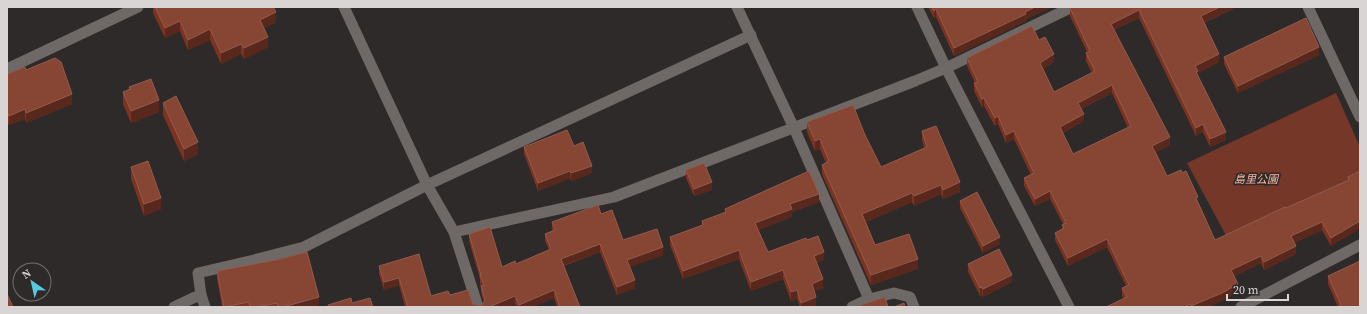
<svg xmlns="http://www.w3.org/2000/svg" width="1367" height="314" font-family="'Source Serif 4','Noto Sans JP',serif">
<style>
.green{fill:#743728}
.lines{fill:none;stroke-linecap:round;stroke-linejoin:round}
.minor{stroke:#6e6867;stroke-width:11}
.wall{fill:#7d3321;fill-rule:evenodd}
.shaded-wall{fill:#59281c}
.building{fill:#874534;stroke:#935b4d;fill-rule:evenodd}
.labels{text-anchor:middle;stroke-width:3.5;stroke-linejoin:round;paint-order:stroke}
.park-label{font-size:11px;font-style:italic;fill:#feb7a4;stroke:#2e2a29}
</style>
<rect width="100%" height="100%" fill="#2e2a29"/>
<path class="green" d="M1336,93L1360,147V177L1229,241L1187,163Z"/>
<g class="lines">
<g class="minor">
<path d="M344,7L427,185L454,232L478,307"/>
<path d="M737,7L794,128L869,299"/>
<path d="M917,7L946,68L1069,307"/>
<path d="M1308,7L1360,117"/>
<path d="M7,69L138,7"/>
<path d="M454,232L614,197L915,81L946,68L1072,7"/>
<path d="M174,307L193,298L201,295"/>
<path d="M205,307L201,295L198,273L254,260L304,247L427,185L751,35"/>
<path d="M852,307L869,299L894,293L910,297L914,307"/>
<path d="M1241,307L1360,245"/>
</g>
</g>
<g class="wall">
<path d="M153,7H273L276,22L264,28L268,47L244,59L241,54L221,64L210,40L188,50L180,31L165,38L153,13Z"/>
<path d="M928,7H1052L1026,19V21L954,56L936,17L934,18Z"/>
<path d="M1233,7V9L1204,23L1219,62L1198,73V75L1226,140L1210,147L1203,132L1196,136L1139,18L1114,30L1170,145L1156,152L1167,176L1198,203L1215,240L1348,180V177L1360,171L1331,246L1322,230L1294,243L1296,254L1264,270L1261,263L1234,276L1238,292L1208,307H1106L1124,299L1122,296V288L1126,286L1107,247L1068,266L1055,240V233L1062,229L1063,224L1050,199L1035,206L1024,186V178L1031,175L1014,139L1006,143L998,124L995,126L984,106L982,107L974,91V83H975L967,66V58L1039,40L1054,62L1043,69L1054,92L1092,73L1086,61V53L1087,52L1070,16V8ZM1112,93L1128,128L1073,154L1063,133L1084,121L1081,109Z"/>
<path d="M1319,55L1238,93L1224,64V57Z"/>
<path d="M26,70L72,104L26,123L25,119L9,125L8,123L7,74Z"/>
<path d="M129,87L159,112L131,123L123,104V92L129,90Z"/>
<path d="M163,103L198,154L184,161L163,115Z"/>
<path d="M807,122L865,135L881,167L924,148L922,140V131L960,192L943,199L941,194L914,206L912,202L866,222L875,245L918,269L871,285L822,174V165L826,163L820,149L815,151L807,132Z"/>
<path d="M524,147L592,173L571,181L570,178L538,191L524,154Z"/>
<path d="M131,167L161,209L144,216L131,179Z"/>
<path d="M686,170L712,190L694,196L686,178Z"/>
<path d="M960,201L1000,244L983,253L960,208Z"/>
<path d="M819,202L792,212V217L758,230L768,252L807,240L824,260L816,263L823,288L814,291L816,305L812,307H800L797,299L791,301L783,279L751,291L739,259L683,279L670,245V237L702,225V221L725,213V209Z"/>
<path d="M601,214L623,240L663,255L629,267L635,288L617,295L600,252L564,266L580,307H557L554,298L532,307H516L515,304L508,307H405L399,285L384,290L379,274V266L431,296L450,295L473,304L480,306L484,303L481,293V286L480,284V279L469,241V234L502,267L516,264L549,250L545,241V234L552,231V222Z"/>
<path d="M968,264L1012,282L983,297L982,295L980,296L968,272Z"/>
<path d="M217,271L319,305L312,307H222L217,279Z"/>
<path d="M1328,276L1360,307H1338L1328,284Z"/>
</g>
<g class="shaded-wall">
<path d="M1035,7H1052L1026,19V21L954,56V48Z"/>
<path d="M1220,7H1233V9L1201,24V16Z"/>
<path d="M936,9V17L934,18V11Z"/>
<path d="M1139,10V18L1111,31V24Z"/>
<path d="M276,12V22L260,30V20Z"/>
<path d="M180,21V31L165,38V28Z"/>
<path d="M210,29V40L188,50V40Z"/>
<path d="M268,37V47L244,59V48Z"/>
<path d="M241,44V54L221,64V53Z"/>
<path d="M1319,47V55L1238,93V86Z"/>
<path d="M1054,54V62L1040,71V63Z"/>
<path d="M1219,54V62L1198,73V79L1195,66Z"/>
<path d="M1112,85V93L1078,110V103Z"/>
<path d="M72,94V104L26,123V113Z"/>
<path d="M984,98V106L982,107V99Z"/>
<path d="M159,100V112L131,123V111Z"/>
<path d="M25,109V119L9,125V116Z"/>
<path d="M8,113V123L7,124V114Z"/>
<path d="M1084,114V121L1060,135V127Z"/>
<path d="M998,116V124L995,126V118Z"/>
<path d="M1203,124V132L1196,136V128Z"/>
<path d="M1014,131V139L1006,143V135Z"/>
<path d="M1226,132V140L1210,147V139Z"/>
<path d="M1170,137V145L1152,154V146Z"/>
<path d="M820,139V149L815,151V141Z"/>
<path d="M198,142V154L184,161V149Z"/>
<path d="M592,166V173L571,181V173Z"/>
<path d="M570,171V178L538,191V183Z"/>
<path d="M712,182V190L694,196V189Z"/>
<path d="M960,182V192L943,199V190Z"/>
<path d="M941,185V194L914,206V196Z"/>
<path d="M1050,191V199L1035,206V199Z"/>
<path d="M912,193V202L862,224V214Z"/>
<path d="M819,194V202L792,212V217L755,231V223L790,204Z"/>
<path d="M161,198V209L144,216V204Z"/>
<path d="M1360,221V229L1331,246V238Z"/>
<path d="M1322,222V230L1291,244V236Z"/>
<path d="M1000,237V244L983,253V246Z"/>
<path d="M1107,239V247L1068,266V258Z"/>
<path d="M600,244V252L561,266V259Z"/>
<path d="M1296,246V254L1264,270V262Z"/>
<path d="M663,247V255L627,268V260Z"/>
<path d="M739,250V259L683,279V271Z"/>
<path d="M824,252V260L814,264V256Z"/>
<path d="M1261,256V263L1231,278V270Z"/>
<path d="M918,259V269L871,285V275Z"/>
<path d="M783,270V279L751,291V282Z"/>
<path d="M1012,275V282L983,297V289Z"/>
<path d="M399,278V285L384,290V282Z"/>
<path d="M823,279V288L812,292V284Z"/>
<path d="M635,280V288L617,295V287Z"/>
<path d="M1238,284V292L1222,301L1208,307H1191V306Z"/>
<path d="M982,287V295L980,296V288Z"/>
<path d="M554,290V298L532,307H519V305Z"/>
<path d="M797,290V299L791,301V292Z"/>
<path d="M515,296V304L508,307H489Z"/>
<path d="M319,297V305L312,307H283Z"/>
<path d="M816,297V305L812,307H801V303Z"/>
<path d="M1190,304V307H1185Z"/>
</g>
<g class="building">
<path d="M155,7H273L276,12L260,20L268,37L244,48L241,44L221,53L210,29L188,40L180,21L165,28Z"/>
<path d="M932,7H1035L1025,12L1026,14L954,48L936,9L934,11Z"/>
<path d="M1072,7H1220L1201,16L1219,54L1195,66L1198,71L1196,72L1226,132L1210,139L1203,124L1196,128L1139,10L1111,24L1170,137L1152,146L1167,176L1181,170L1182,173L1186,171L1198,197L1196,198L1215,240L1285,207L1286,208L1349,180L1348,177L1360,171V221L1331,238L1322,222L1291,236L1296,246L1264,262L1261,256L1231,270L1238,284L1222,293L1191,306L1190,304L1185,307H1106L1127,297L1122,288L1129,285L1107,239L1068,258L1055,233L1064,228L1062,225L1066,223L1050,191L1035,199L1024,178L1034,173L1014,131L1006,135L998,116L995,118L984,98L982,99L974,83L978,82L967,58L1032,26L1039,40L1045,37L1054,54L1040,63L1054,92L1095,71L1086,53L1090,51L1070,8ZM1112,85L1131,126L1073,154L1060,127L1084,114L1078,103Z"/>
<path d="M1306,18L1319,47L1238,86L1224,57Z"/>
<path d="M55,58L61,62L72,94L26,113L25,109L9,116L8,113L7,114V74L25,67L26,70Z"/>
<path d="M151,79L159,100L131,111L123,92L130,89L129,87Z"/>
<path d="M176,96L198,142L184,149L163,103Z"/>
<path d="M853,105L865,135L881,167L927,147L922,131L936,126L960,182L943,190L941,185L914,196L912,193L862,214L875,245L909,234L918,259L871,275L822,165L829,161L820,139L815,141L807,122Z"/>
<path d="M567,130L574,146L583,142L592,166L571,173L570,171L538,183L524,147Z"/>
<path d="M148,161L161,198L144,204L131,167Z"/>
<path d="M704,163L712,182L694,189L686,170Z"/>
<path d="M809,171L819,194L790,204L792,209L755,223L768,252L806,238L807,240L818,236L824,252L814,256L823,279L812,284L816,297L801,303L797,290L791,292L783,270L751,282L739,250L683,271L670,237L703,225L702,221L726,212L725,209Z"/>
<path d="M977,192L1000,237L983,246L960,201Z"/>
<path d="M598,205L601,214L612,210L623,240L657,229L663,247L627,260L635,280L617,287L600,244L561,259L580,307H560L554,290L519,305L515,296L489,307H408L399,278L384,282L379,266L419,254L431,296L448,291L450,295L468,290L473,304L480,306L483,304L485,300L481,286L484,285L480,276L481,275L469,234L490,227L502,267L515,261L516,264L551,249L545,234L555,230L552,222Z"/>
<path d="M999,249L1012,275L983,289L982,287L980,288L968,264Z"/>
<path d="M307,252L319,297L283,307H278L277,303L257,307H250L249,302L224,307L217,271L281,259Z"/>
<path d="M1360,261V307H1337L1341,305L1328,276Z"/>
<path d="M7,294L13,307H7Z"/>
<path d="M885,297L888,307H862L861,305Z"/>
<path d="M351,298L352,303L370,298L373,307H329L328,305Z"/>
<path d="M904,303L905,307H894Z"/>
</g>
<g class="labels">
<g class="park-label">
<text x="1256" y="183">島里公園</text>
</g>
</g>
<rect width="1367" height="314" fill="none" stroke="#d8d5d4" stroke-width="16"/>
<g transform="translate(32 282) rotate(326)"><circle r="19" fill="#2e2a29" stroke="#726e6d"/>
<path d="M0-3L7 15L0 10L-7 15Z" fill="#57c9e3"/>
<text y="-6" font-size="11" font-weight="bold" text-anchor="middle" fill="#d8d5d4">N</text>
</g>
<path d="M1227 294v6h61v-6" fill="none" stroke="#d8d5d4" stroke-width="2"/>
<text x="1233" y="294" font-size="12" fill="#d8d5d4" stroke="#2e2a29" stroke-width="3" paint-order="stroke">20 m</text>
</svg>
